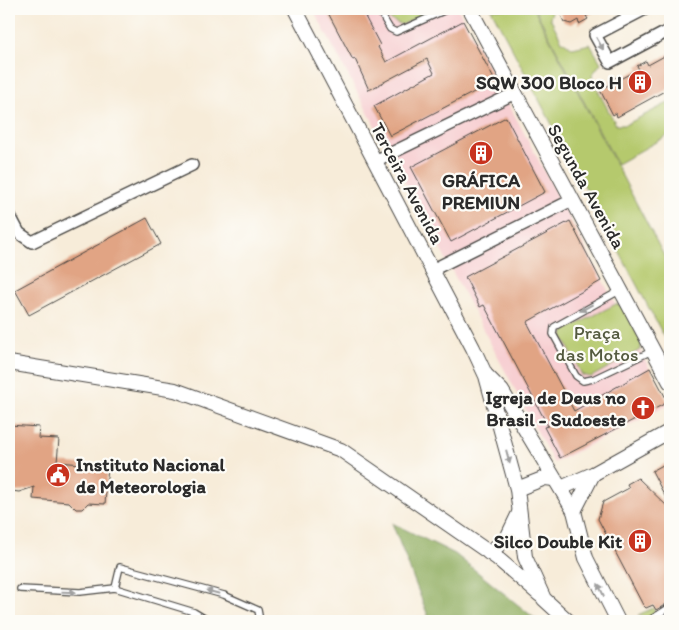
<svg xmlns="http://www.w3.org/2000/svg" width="679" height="630" font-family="Itim,sans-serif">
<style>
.built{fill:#f7cfd2}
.green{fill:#b5c96d;stroke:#707a4c}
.forest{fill:#90ad60;stroke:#5e6c46}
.building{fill:#e1a484}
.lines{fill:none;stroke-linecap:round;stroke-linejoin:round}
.service-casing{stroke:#4a4845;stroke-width:8}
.minor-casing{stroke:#4a4845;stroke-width:14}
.tertiary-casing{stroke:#4a4845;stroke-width:16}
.service{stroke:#fff;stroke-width:5.5}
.minor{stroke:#fff;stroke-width:11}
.tertiary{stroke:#fff;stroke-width:14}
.oneway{fill:#a0a0a0}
.labels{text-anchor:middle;stroke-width:4.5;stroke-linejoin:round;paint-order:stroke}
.poi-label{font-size:19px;font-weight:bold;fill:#2b2b2b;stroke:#fdfcf7;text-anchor:end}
.street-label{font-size:19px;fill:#2b2b2b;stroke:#fdfcf7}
.park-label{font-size:19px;fill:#545a3f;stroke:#fdfcf7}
</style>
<rect width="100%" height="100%" fill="#fdfcf7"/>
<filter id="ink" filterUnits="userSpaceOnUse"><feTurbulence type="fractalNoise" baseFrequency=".02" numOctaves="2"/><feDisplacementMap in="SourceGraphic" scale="10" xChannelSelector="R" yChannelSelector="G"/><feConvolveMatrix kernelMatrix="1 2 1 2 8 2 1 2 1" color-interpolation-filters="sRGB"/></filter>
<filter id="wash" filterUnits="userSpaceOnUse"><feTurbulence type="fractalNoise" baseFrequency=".0096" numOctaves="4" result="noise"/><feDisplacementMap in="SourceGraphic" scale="20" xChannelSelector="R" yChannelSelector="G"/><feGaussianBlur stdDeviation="1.12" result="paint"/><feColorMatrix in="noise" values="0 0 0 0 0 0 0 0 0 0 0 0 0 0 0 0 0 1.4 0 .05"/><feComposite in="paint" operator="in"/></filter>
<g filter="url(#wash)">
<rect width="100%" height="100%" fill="#f7ecd9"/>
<path class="built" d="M313,9H458L669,405L554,463Z"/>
<g class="green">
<path d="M383,9H434L402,25L389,19Z"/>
<path d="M491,9H534L670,267V348Z"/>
<path d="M535,9H553L550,18L562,41L573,48L590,44L601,63L592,75L594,83L616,125H625L670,102V134L617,164Z"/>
<path d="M616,304L623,306L642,343L640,350L591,377L582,375L563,337L564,331Z"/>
<path d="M653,608L660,621L638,615Z"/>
</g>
<path class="forest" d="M392,523L455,554L538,621H430Z"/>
<g id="blocks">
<g class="building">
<path d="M326,9H361L380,45L378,47L386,62L463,21L495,81L390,136L374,106L434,73L427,59L369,90L355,59L353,60Z"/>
<path d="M558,9H600L586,16L588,19L579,24L578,20L571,24L564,22Z"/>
<path d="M670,53V88L617,117L616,113L613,115L600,90L611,84L610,81L618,76L620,79L639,69L637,66L646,61L648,65Z"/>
<path d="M506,117L545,192L451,242L411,167Z"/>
<path d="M147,218L161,244L29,315L15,290Z"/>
<path d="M570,221L601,281L527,322L574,411L650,368L668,402L560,458L544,427L548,426L484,305L480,307L465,277Z"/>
<path d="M9,425L39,427L38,438L59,439L57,462L108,466L105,504L88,503L82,509H76L69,502L33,499L34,487L19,492L12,491L9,483Z"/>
<path d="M670,461V506L652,471Z"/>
<path d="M638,478L670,509V602L656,610L653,605L646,608L643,605L598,519L603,502L629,488L627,484Z"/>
<path d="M670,612V621H662L661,618Z"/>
</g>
</g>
</g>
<g filter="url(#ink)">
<use href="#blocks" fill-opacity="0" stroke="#4a4845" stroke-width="1"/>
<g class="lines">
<g class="service-casing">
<g id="service">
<path d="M378,9L390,29L396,32L448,9"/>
<path d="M621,290L554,327L553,334L576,376L583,381L593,379L654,350"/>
<path d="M115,588L120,567L224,595L258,610L260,621"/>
<path d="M20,589L80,592L115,588L194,612L209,621"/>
<path d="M648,621L670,607"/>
</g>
</g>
<g class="minor-casing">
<g id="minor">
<path d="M645,9L595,35L610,62L670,30"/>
<path d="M375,161L515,93"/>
<path d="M9,214L19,233L32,242L192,165"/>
<path d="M432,270L572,200"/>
</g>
</g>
<g class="tertiary-casing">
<g id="tertiary">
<path d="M295,9L473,348L486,376L517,489L525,557L544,599L568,621"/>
<path d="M470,9L670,382"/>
<path d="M9,363L175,390L341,450L497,558L540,595"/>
<path d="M487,376L502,391L574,511L586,558L618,621"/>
<path d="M561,488L593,474L670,431"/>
<path d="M517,489L545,478L554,479"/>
<path d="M574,511L593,474"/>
<path d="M489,553L507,538L519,513"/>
</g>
</g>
<use href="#service" class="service"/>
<use href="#minor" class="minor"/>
<use href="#tertiary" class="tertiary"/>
</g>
<defs><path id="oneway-solid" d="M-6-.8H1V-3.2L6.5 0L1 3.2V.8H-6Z" transform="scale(1.25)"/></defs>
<g class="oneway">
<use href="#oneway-solid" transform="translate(600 44) rotate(61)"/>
<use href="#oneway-solid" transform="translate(586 308) rotate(152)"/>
<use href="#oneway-solid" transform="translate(508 457) rotate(75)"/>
<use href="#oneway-solid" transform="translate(601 590) rotate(-116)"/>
<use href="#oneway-solid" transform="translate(69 592) rotate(2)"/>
<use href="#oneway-solid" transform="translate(213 592) rotate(-165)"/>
</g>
</g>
<defs>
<g id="building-disc" transform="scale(1.25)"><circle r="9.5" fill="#c8321e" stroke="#fdfcf7"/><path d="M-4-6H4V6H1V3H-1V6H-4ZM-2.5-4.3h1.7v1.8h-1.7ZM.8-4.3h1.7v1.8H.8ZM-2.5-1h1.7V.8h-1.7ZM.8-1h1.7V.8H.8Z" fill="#fff"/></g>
<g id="church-disc" transform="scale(1.25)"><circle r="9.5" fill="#c8321e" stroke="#fdfcf7"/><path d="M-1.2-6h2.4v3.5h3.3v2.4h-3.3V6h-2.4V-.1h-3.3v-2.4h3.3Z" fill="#fff"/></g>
<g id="civic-disc" transform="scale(1.25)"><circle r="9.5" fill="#c8321e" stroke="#fdfcf7"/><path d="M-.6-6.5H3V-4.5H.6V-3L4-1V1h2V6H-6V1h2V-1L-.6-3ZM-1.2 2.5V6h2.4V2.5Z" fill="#fff"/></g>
</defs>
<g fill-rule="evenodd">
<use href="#building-disc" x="640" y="82"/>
<use href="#building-disc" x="481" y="153"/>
<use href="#church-disc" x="643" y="408"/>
<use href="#civic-disc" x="58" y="475"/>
<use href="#building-disc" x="640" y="541"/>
</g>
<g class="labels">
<g class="poi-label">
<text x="622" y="89">SQW 300 Bloco H</text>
<text x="481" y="187" text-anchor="middle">GRÁFICA<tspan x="481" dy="22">PREMIUN</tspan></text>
<text x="626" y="404">Igreja de Deus no<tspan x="626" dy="22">Brasil - Sudoeste</tspan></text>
<text x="76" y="471" text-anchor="start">Instituto Nacional<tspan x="76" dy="22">de Meteorologia</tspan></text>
<text x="622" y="548">Silco Double Kit</text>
</g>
<g class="street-label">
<text transform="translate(408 183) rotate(62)" y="7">Terceira Avenida</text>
<text transform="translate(587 186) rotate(61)" y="7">Segunda Avenida</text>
</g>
<g class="park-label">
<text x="597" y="339">Praça<tspan x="597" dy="22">das Motos</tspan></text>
</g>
</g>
<rect width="679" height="630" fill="none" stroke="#fdfcf7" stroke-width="30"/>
</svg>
